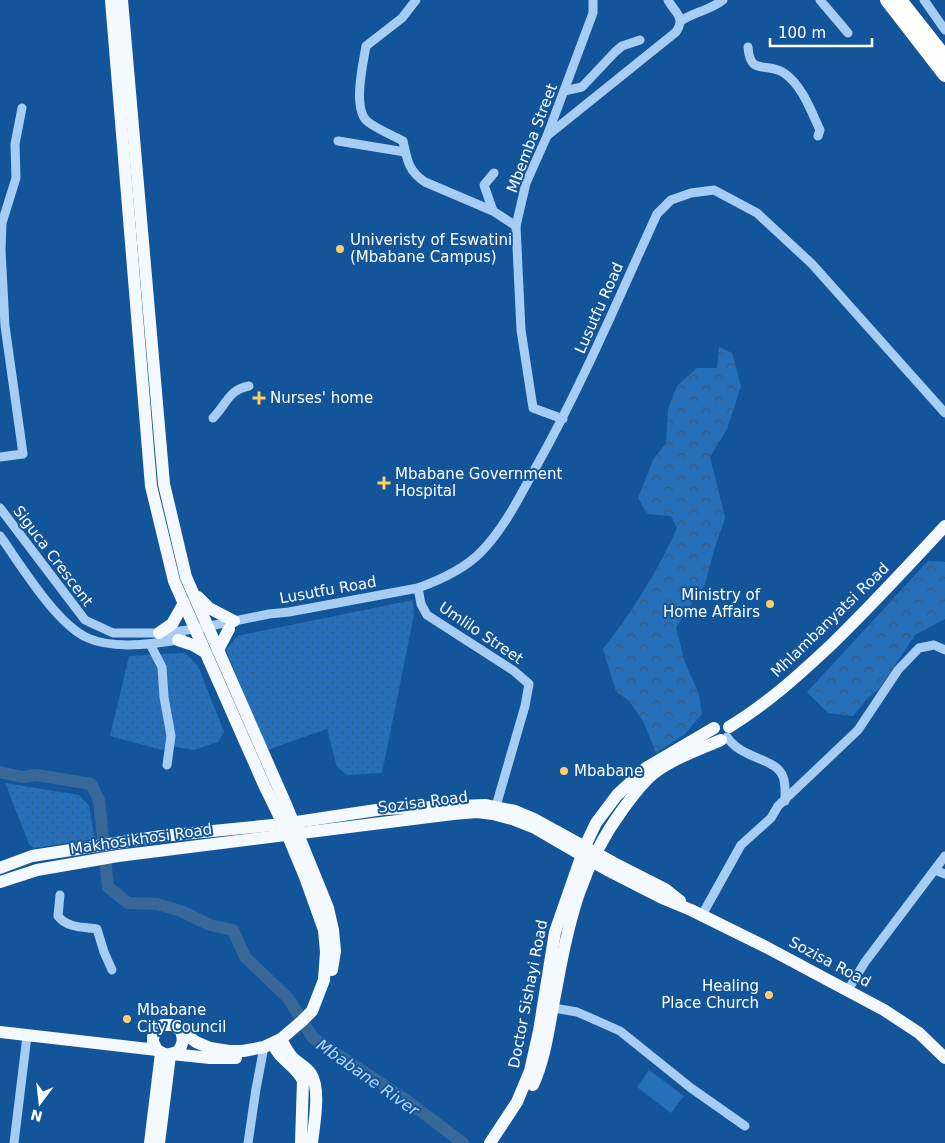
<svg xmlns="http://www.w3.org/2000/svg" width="945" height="1143" font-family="'DejaVu Sans',sans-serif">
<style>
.grass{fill:url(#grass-dots)}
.forest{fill:url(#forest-crowns)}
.pitch{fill:#266fb9}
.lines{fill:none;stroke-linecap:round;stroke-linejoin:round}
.river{stroke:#38679a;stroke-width:12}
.minor{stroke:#a8cdf4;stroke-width:9}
.major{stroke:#f4f9ff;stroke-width:12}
.highway{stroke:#fff;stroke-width:14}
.poi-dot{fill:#ffcd6a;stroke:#13559b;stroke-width:2}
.labels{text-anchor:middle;stroke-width:4;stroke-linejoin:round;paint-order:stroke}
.street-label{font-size:15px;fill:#fff;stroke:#13559b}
.poi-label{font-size:15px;fill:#fff;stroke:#13559b;text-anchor:start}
.water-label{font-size:16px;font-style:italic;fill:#b4d7fa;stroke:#13559b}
</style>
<defs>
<pattern id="grass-dots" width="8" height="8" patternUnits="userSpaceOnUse" patternTransform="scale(1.25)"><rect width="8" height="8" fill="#266fb9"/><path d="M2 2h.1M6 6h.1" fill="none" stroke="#3d5a78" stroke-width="1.8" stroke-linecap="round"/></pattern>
<pattern id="forest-crowns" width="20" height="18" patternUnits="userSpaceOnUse" patternTransform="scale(1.25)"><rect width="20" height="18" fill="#266fb9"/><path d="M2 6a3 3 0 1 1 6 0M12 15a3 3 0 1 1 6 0" fill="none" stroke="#3d5a78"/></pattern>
</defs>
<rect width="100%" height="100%" fill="#13559b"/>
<g class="grass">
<path d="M413,600L414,615L382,773L347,775L337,767L327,729L267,750L226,650L237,636Z"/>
<path d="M185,653L198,666L224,732L218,742L194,750L170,746L162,750L110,736L129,656Z"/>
<path d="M5,783L79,795L89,806L95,839L34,848L29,844Z"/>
</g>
<g class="forest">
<path d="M719,347L732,353L741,386L727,429L710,457L725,518L714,550L705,584L676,627L685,663L699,694L702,714L685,734L656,753L643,721L629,701L616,691L603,649C632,612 658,571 677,528L671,516L647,514L638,498L653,460L666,443L668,409L677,386L697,368H717Z"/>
<path d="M928,561L945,562V619L915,635L879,689L868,698L853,716L828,713L807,692Z"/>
</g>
<path class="pitch" d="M649,1070L684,1096L671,1113L637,1087Z"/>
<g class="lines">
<path class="river" d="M0,772L23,777L37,775L91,784L99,800L108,887L128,903L157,904L181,911L210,925L233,930L245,957L288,998L313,1038L406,1100L463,1143"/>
<g class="minor">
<path d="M416,0L402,18L366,46C363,64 352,110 368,122C377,129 392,135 403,141C407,159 408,171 425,182L493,211L516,226"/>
<path d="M820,0L848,33"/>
<path d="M924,0L945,30"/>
<path d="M681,21C693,12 709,11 723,0"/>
<path d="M748,47C750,77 767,61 784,73C802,85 811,111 820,130L818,136"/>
<path d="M564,91L582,87L615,52L622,46L640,40"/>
<path d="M548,135L676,32C686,17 675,13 668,0"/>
<path d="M338,141L405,152"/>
<path d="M493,211L484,185L494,173"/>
<path d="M213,418C227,404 228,390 249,386"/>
<path d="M563,419L533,408L521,330L516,226L526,183L547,136L593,13V0"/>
<path d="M0,457L23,454L5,326L1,250L2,223L16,178L15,144L22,108"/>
<path d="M0,508L85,620L113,633H165L195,629L269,614L289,612L418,588C440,580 463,570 480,553C504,529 520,496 536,467C582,385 618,299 657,214L671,200L691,193L714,190L757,213L812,264L945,413"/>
<path d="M0,536C21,565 56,624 88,638C114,650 156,644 183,639"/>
<path d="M418,588L421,604L427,615L514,671L529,684L525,706L494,813"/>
<path d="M150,644L162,667L164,697L171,736L167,765"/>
<path d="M727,737C741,759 777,758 783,777C786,784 785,793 785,801"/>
<path d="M935,870L945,874"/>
<path d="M60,895L58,916C67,928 83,927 97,929L104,952L112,970"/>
<path d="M702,915L741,845L771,818L778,806L858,730L898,670L919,648L934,645L945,650"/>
<path d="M848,990L865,962L945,856"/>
<path d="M548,1007L577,1012L620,1031L691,1088L745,1126"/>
<path d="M14,1143L27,1036"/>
<path d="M248,1143L256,1089L264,1047"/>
</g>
<g class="major">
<path d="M111,0L151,486L174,581L265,787L283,824L305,877L324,930L326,952L324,980L312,1011L302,1021L281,1039L264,1047L243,1051H229L210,1048L196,1042L173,1025H163L158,1028L153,1037V1042L157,1050L166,1055L177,1052C183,1046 184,1040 181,1031"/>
<path d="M122,0L164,484L186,577L287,807L328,908L333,930L335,951L332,970"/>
<path d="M198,597L209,608L234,621"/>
<path d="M159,633L172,624L184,603"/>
<path d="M178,640L193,645L205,652"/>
<path d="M218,650L229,629"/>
<path d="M729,727C767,704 799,675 832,644C871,606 908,566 945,526"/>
<path d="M0,868L32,856L162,836L283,824L383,809L485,805L515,811L534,819L614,863L665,889L680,901"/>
<path d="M0,882L37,870L118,856L453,814L477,812L493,814L512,819L535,828L609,871L662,898L691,910L766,947L884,1010L919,1033L945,1058"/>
<path d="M0,1032L157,1050"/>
<path d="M281,1039C284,1045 288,1053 293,1058C299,1064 307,1067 311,1074C321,1090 314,1124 312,1143"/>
<path d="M273,1044C279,1060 297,1066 303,1081L301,1143"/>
<path d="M172,1054L210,1058H236"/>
<path d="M533,1085C547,1054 550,1018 557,985C569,918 582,865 623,809C632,797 641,784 653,774C672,759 698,750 721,740"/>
<path d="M150,1143L161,1053"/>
<path d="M159,1143L170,1055"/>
<path d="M490,1143L517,1102L530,1071L539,1031L555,932L585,846L596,823L617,795L646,768L714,728"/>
</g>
<g class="highway">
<path d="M887,0L945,75"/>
<path d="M900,0L945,57"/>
</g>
</g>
<g class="poi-dot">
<circle cx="340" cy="249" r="5"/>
<path d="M256.5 390.5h5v5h5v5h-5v5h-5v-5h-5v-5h5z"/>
<path d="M381.5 475.5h5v5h5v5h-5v5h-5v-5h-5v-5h5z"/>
<circle cx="770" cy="604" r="5"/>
<circle cx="564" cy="771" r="5"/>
<circle cx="769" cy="995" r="5"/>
<circle cx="127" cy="1019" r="5"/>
</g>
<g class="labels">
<g class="street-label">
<text transform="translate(532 138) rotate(-69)" y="5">Mbemba Street</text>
<text transform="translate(599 308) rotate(-66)" y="5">Lusutfu Road</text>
<text transform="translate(53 556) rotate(53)" y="5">Siguca Crescent</text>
<text transform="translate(328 590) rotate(-10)" y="5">Lusutfu Road</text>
<text transform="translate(830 620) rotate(-44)" y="5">Mhlambanyatsi Road</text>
<text transform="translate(481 633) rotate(34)" y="5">Umlilo Street</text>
<text transform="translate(423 802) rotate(-7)" y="5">Sozisa Road</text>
<text transform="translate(141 839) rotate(-8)" y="5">Makhosikhosi Road</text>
<text transform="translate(830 962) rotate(28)" y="5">Sozisa Road</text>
<text transform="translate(528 994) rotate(-79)" y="5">Doctor Sishayi Road</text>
</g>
<g class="poi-label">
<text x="350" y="245">Univeristy of Eswatini<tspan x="350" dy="17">(Mbabane Campus)</tspan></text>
<text x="270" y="403">Nurses' home</text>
<text x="395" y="479">Mbabane Government<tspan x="395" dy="17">Hospital</tspan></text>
<text x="760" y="600" text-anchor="end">Ministry of<tspan x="760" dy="17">Home Affairs</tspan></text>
<text x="574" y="776">Mbabane</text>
<text x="759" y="991" text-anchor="end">Healing<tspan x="759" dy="17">Place Church</tspan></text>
<text x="137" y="1015">Mbabane<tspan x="137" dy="17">City Council</tspan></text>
</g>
<g class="water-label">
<text transform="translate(368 1077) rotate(35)" y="6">Mbabane River</text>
</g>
</g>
<g transform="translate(40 1103) rotate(195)" stroke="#13559b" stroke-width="4" paint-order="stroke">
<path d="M0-4L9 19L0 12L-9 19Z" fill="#ffffff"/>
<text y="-8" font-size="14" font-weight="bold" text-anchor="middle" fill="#ffffff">N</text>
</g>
<path d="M770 38v8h102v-8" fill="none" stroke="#ffffff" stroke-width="2.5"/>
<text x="778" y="38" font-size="15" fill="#ffffff" stroke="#13559b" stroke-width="4" paint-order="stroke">100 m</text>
</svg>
